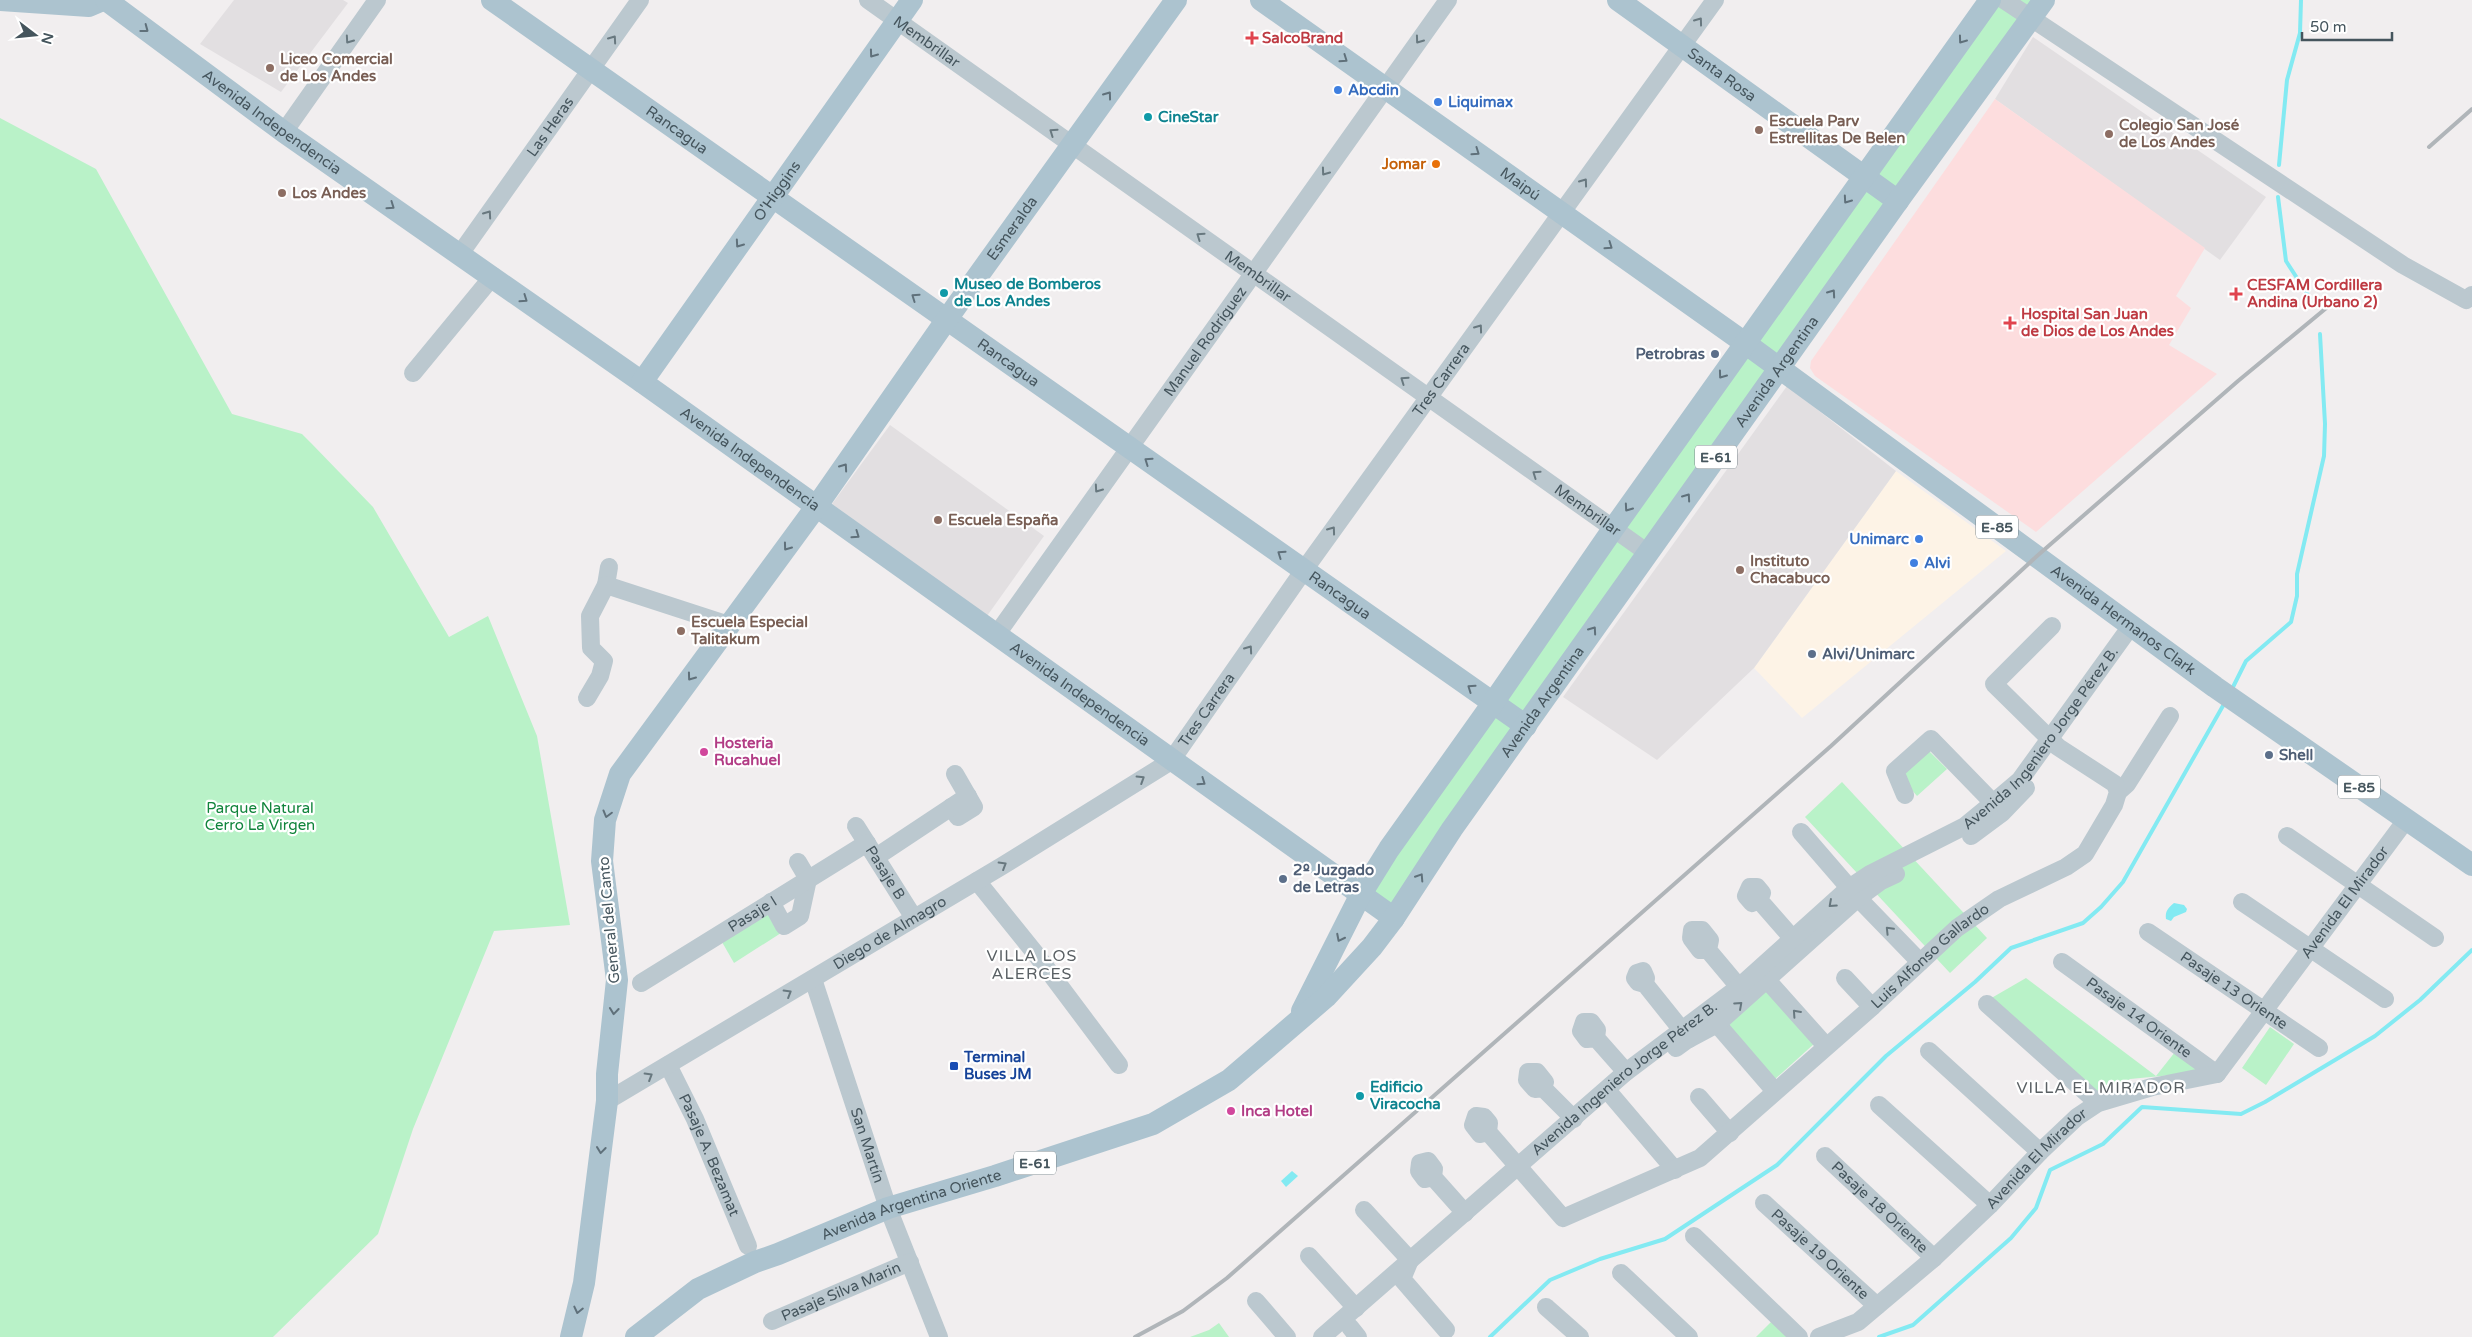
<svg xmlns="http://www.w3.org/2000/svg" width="2472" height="1337" font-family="'Varela Round',sans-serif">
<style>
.commercial{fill:#fdf3e6}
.education{fill:#e2dfe1}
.medical{fill:#fdddde}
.green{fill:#b9f2c8}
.water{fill:#83eaf2}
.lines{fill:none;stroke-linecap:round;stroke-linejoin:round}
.stream{stroke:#83eaf2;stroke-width:4}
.minor{stroke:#bbc8cf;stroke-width:18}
.major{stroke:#acc3cf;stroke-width:22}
.rail{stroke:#b0b5b9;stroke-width:4}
.oneway{stroke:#68787f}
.oneway2{stroke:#5f707a}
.health-dot{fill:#e0444e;stroke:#fff;stroke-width:2}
.education-dot{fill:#8d6e63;stroke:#fff;stroke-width:2}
.shop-dot{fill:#3f7fe0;stroke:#fff;stroke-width:2}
.culture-dot{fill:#0f9aa8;stroke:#fff;stroke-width:2}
.food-dot{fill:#e8710a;stroke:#fff;stroke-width:2}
.service-dot{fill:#5c6f8a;stroke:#fff;stroke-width:2}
.hotel-dot{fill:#d1479c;stroke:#fff;stroke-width:2}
.transit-dot{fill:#1a4fb4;stroke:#fff;stroke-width:2}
.labels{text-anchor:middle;stroke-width:4.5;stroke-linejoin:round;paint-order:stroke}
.shield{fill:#fff;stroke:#7d888e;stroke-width:1}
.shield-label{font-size:14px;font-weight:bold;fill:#45555d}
.health-label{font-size:15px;font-weight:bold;fill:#be3a42;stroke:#fff;text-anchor:start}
.street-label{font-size:15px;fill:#45555d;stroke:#fff}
.education-label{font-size:15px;font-weight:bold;fill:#785e54;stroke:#fff;text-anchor:start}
.shop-label{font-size:15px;font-weight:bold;fill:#366cbe;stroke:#fff;text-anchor:start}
.culture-label{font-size:15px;font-weight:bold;fill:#0d838f;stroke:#fff;text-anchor:start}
.food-label{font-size:15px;font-weight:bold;fill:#c56008;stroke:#fff;text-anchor:end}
.service-label{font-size:15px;font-weight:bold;fill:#4e5e75;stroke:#fff;text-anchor:start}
.hotel-label{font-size:15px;font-weight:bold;fill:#b23c85;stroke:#fff;text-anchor:start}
.park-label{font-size:15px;fill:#10843b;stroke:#fff}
.transit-label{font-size:15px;font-weight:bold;fill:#164399;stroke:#fff;text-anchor:start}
.neighbourhood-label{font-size:16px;letter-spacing:1px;fill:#5a6064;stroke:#fff}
</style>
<rect width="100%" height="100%" fill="#f1eeef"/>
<path class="commercial" d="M1896,471L2006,551L1802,718L1754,668Z"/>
<g class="education">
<path d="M234,0H343L348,3L281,92L200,44Z"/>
<path d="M2033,37L2266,197L2220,260L1995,99Z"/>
<path d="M1787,386L1896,471L1754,668L1657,760L1563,697Z"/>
<path d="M890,425L1044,536L987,616L832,504Z"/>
</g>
<path class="medical" d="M1995,99L2205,248L2176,296L2191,308L2169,345L2217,374L2036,532L1815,376L1810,368L1811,361Z"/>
<g class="green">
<path d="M2000,0H2037L1392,907L1365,892Z"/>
<path d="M0,118L96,169L232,414L302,434L311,443L373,507L449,637L488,616L537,736L570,925L494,931L413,1129L378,1234L273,1337H0Z"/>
<path d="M1928,750L1947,769L1917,796L1901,777Z"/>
<path d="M1842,782L1987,938L1950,973L1805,817Z"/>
<path d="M769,913L781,933L734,963L722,942Z"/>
<path d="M2026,978L2156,1076L2175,1052L2203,1072L2130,1079L2098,1098L1988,1000Z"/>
<path d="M1768,987L1815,1043L1774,1080L1724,1026Z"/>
<path d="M2270,1027L2294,1044L2266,1085L2242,1068Z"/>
<path d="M1771,1322L1789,1337H1756Z"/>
<path d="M1219,1323L1229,1337H1190L1209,1330Z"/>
</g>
<g class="water">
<path d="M2174,903L2184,905L2187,909L2186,912L2174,917L2171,921L2166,919C2165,911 2168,908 2174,903Z"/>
<path d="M1292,1171L1298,1176L1286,1187L1281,1181Z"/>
</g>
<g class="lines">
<g class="stream">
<path d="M2279,165L2287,80L2300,33L2301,0"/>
<path d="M2278,197L2286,261L2310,298"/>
<path d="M2232,689L2246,661L2291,622L2297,596V574L2324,456L2325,424L2320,334"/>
<path d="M1490,1337L1550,1280L1600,1259L1665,1239L1777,1165L1886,1056L1975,982L2011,948L2083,923L2101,907L2123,882L2224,704"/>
<path d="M1879,1337L1913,1325L2011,1238L2036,1208L2050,1170L2103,1144L2142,1107L2241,1114L2265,1102L2375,1036L2420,1000L2472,950"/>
</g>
<g class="minor">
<path id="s1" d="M868,0L1648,553"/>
<path d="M2004,0L2403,265L2466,300L2472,295"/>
<path d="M284,132L377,0"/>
<path id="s2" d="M460,254L640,0"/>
<path d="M413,373L493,276"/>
<path d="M606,585L609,567"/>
<path id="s3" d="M997,634L1448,0"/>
<path d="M587,698L600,676L604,661L591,648L590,616L606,585L729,625"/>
<path d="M2118,792L2127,784L2170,716"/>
<path d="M1905,795L1895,771L1931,739L2001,811"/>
<path d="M951,807L958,817L974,807L955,774"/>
<path id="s4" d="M856,826L914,918"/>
<path d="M1801,832L1858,898L1920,962"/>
<path d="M1971,836L2002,813L2026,788"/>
<path d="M2287,836L2435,938"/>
<path d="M876,857L968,796"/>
<path d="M977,881L1035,953L1119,1065"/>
<path d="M1759,900L1752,903L1746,896L1750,887H1757L1762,893L1759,900L1801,948"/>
<path d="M771,902L784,926L800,916L808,879L798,862"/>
<path d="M2242,902L2385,999"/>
<path id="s5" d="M2148,932L2319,1048"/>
<path d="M1708,950H1700L1691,938L1692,930H1702L1710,940L1708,950L1739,987"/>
<path id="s6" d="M2062,962L2217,1074"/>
<path d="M1845,978L1872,1007"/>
<path id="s7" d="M813,979L888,1208L939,1337"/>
<path d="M1767,980L1826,1046"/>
<path id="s8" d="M641,983L867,843"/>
<path d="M1645,984L1638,982L1635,978L1637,973L1643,971L1646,978L1645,984L1689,1039"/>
<path d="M1987,1004L2098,1103"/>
<path d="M1717,1024L1774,1090"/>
<path d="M1596,1038L1587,1039L1581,1031L1584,1022H1591L1597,1030L1596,1038L1626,1072"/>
<path d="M1676,1048L1687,1040L1717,1024L1858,898L1881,881L1896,874"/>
<path d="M1929,1051L2040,1152"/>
<path id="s9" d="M668,1065L695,1119L748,1246"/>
<path d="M1543,1088L1535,1089L1527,1080L1528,1072H1537L1545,1082L1543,1088L1574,1119"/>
<path d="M1607,1090L1675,1170"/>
<path d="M1699,1097L1730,1133"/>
<path id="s10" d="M607,1101L1002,866L1171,761L1304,570L1715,0"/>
<path d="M1879,1105L1990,1205"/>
<path id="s11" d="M1488,1132L1480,1134L1473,1125L1476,1116L1484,1117L1489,1123L1488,1132L1563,1218L1700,1158L1872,1007L1957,928L1999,899L2066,867L2085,854L2114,805L2118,792L2115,784L2058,747L1994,684L2052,626"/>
<path id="s12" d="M1825,1156L1934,1258"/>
<path d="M1433,1177L1425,1179L1419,1171L1420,1163L1428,1161L1434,1169L1433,1177L1465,1213"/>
<path id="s13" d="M1764,1203L1877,1306"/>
<path d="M1364,1210L1410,1260L1402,1279L1446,1330"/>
<path d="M1694,1236L1799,1337"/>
<path d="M1309,1256L1356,1308"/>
<path d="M1621,1273L1689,1337"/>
<path d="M1256,1301L1287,1337"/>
<path d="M1546,1307L1580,1337"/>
<path id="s14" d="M772,1321L910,1262"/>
<path d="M1350,1327L1358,1337"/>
<path id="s15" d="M1322,1337L1626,1072L1739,987L1849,888L1870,874L1965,826L1993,803L2020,780L2131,626"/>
<path id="s16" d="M1819,1337L1858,1322L1934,1258L1990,1205L2040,1152L2077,1117L2098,1103L2152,1087L2217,1074L2406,820"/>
</g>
<g class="major">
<path d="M0,0L89,6L103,0"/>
<path id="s17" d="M106,0L284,132L642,382L1394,918"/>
<path id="s18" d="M492,0L1526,726"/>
<path id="s19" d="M1261,0L1745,343L2215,687L2472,865"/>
<path id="s20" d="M1618,0L1898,201"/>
<path id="s21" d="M642,382L912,0"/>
<path d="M1302,1011L1361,894L1389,849L1493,703L1613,529L1990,0"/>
<path id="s22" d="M571,1337L584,1283L607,1101V1074L617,980L602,861L605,820L620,774L816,507L947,319L1176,0"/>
<path id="s23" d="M636,1337L698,1289L755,1262L778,1254L888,1208L995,1176L1153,1124L1229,1080L1326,997L1372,947L1394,918L1452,829L1898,201L2044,0"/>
</g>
<g class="rail">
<path d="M2429,147L2472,109"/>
<path d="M1135,1337L1183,1311L1227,1278L1831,746L2037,556L2238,381L2336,300"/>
</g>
</g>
<defs><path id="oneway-chevron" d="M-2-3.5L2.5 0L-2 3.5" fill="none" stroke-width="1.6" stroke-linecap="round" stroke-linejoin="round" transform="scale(1.25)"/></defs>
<g class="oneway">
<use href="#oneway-chevron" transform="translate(1699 21) rotate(-54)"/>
<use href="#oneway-chevron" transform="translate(613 39) rotate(-55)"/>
<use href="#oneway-chevron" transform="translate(349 40) rotate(125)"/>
<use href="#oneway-chevron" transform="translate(1419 40) rotate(126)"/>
<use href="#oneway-chevron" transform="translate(1053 132) rotate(-145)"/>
<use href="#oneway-chevron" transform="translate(1325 172) rotate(126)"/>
<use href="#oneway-chevron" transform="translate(1584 182) rotate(-54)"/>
<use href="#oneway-chevron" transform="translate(488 214) rotate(-55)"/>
<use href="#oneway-chevron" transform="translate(1200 236) rotate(-145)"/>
<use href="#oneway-chevron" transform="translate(1479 328) rotate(-54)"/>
<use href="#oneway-chevron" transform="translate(1404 380) rotate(-145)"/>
<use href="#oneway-chevron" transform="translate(1536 474) rotate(-145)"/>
<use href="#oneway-chevron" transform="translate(1098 489) rotate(125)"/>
<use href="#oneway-chevron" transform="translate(1332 530) rotate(-54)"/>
<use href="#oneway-chevron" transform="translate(1249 649) rotate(-55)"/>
<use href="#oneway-chevron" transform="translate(1141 779) rotate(-32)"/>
<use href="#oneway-chevron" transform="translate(1003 865) rotate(-31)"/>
<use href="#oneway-chevron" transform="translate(1832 904) rotate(138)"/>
<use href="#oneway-chevron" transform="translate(1889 930) rotate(-134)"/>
<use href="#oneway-chevron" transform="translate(788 993) rotate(-31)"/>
<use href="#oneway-chevron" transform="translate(1739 1005) rotate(-42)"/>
<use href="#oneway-chevron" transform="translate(1796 1013) rotate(-132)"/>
<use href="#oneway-chevron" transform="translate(649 1076) rotate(-31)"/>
</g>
<g class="oneway2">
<use href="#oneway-chevron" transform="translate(145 29) rotate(37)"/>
<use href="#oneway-chevron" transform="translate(1962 40) rotate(126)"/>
<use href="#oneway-chevron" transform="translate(873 54) rotate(126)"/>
<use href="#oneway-chevron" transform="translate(1344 59) rotate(35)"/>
<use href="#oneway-chevron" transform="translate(1108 95) rotate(-54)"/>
<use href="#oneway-chevron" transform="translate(1476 152) rotate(35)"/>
<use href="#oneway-chevron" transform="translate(1847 200) rotate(125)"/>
<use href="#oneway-chevron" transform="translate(391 206) rotate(35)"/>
<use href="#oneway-chevron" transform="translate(739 244) rotate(125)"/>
<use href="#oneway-chevron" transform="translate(1609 246) rotate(35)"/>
<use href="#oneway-chevron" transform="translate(1832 293) rotate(-55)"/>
<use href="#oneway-chevron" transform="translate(915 297) rotate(-145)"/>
<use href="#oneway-chevron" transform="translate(524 299) rotate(35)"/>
<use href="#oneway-chevron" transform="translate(1722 375) rotate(126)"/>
<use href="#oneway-chevron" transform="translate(1148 461) rotate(-145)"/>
<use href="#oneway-chevron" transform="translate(844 467) rotate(-55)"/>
<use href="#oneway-chevron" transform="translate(1687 497) rotate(-55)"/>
<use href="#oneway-chevron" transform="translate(1628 508) rotate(125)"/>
<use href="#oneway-chevron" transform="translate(856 535) rotate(35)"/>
<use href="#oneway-chevron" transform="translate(787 547) rotate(126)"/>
<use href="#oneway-chevron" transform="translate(1281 554) rotate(-145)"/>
<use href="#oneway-chevron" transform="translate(1593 630) rotate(-55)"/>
<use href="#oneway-chevron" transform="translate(691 677) rotate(126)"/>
<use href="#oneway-chevron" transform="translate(1471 688) rotate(-145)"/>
<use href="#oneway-chevron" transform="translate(1202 782) rotate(35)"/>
<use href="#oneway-chevron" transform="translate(607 814) rotate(105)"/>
<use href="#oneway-chevron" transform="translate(1420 877) rotate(-57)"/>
<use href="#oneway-chevron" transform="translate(1340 938) rotate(117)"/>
<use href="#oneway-chevron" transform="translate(614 1011) rotate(96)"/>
<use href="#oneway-chevron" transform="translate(601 1150) rotate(97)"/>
<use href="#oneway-chevron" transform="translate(578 1310) rotate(103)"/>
</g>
<g class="health-dot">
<path d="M1249.5 30.5h5v5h5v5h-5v5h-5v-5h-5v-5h5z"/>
<path d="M2233.5 286.5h5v5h5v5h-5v5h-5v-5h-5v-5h5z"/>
<path d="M2007.5 315.5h5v5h5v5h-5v5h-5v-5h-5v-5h5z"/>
</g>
<g class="education-dot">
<circle cx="270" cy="68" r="5"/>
<circle cx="1759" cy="130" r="5"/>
<circle cx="2109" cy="134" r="5"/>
<circle cx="282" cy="193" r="5"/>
<circle cx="938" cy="520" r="5"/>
<circle cx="1740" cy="570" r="5"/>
<circle cx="681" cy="631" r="5"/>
</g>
<g class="shop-dot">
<circle cx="1338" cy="90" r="5"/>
<circle cx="1438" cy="102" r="5"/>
<circle cx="1919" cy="539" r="5"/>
<circle cx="1914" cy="563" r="5"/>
</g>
<g class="culture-dot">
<circle cx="1148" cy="117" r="5"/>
<circle cx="944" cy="293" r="5"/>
<circle cx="1360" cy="1096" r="5"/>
</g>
<circle class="food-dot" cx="1436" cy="164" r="5"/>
<g class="service-dot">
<circle cx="1715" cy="354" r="5"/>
<circle cx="1812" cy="654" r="5"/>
<circle cx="2269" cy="755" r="5"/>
<circle cx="1283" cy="879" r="5"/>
</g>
<g class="hotel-dot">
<circle cx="704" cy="752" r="5"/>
<circle cx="1231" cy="1111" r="5"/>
</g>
<rect class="transit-dot" x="949" y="1061" width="10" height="10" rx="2.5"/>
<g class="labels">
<g class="shield">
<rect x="1695" y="445.5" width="42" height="23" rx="4"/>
<rect x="1976" y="515.5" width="42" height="23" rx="4"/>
<rect x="2338" y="775.5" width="42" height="23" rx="4"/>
<rect x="1014" y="1151.5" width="42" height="23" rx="4"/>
</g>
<g class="shield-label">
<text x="1716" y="462">E-61</text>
<text x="1997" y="532">E-85</text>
<text x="2359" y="792">E-85</text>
<text x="1035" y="1168">E-61</text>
</g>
<g class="health-label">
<text x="1262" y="43">SalcoBrand</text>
<text x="2247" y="290">CESFAM Cordillera<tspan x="2247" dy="17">Andina (Urbano 2)</tspan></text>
<text x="2021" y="319">Hospital San Juan<tspan x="2021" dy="17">de Dios de Los Andes</tspan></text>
</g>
<g class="street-label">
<text dy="5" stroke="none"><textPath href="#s1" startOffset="72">Membrillar</textPath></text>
<text dy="5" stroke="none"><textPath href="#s20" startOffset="128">Santa Rosa</textPath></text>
<text dy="5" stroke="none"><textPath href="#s17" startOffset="206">Avenida Independencia</textPath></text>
<text dy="5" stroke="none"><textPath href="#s2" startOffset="156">Las Heras</textPath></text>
<text dy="5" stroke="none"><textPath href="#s18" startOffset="226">Rancagua</textPath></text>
<text dy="5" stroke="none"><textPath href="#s19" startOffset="318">Maipú</textPath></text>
<text dy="5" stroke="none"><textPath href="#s21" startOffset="234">O'Higgins</textPath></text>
<text dy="5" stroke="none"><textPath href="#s22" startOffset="1242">Esmeralda</textPath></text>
<text dy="5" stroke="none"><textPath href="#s1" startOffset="478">Membrillar</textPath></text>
<text dy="5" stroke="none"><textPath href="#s3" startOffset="359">Manuel Rodríguez</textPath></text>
<text dy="5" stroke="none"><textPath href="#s18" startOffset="631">Rancagua</textPath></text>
<text dy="5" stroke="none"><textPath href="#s23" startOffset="1550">Avenida Argentina</textPath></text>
<text dy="5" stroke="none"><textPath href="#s10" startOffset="1126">Tres Carrera</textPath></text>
<text dy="5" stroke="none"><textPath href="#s17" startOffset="791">Avenida Independencia</textPath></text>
<text dy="5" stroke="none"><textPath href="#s1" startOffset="882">Membrillar</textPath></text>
<text dy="5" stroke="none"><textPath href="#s18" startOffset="1036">Rancagua</textPath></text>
<text dy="5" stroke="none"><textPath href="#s19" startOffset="1062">Avenida Hermanos Clark</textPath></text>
<text dy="5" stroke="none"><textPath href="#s17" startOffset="1196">Avenida Independencia</textPath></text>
<text dy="5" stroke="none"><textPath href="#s23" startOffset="1145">Avenida Argentina</textPath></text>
<text dy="5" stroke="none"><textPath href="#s10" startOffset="721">Tres Carrera</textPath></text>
<text dy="5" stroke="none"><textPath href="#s15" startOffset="941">Avenida Ingeniero Jorge Pérez B.</textPath></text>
<text dy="5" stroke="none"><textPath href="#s4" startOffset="55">Pasaje B</textPath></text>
<text dy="5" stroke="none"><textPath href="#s16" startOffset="704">Avenida El Mirador</textPath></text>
<text dy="5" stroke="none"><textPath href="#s8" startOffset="131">Pasaje I</textPath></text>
<text transform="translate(609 920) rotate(-95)" y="5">General del Canto</text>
<text dy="5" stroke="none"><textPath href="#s10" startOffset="329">Diego de Almagro</textPath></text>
<text dy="5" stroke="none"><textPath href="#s11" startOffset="624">Luis Alfonso Gallardo</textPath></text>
<text dy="5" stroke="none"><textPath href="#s5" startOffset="104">Pasaje 13 Oriente</textPath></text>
<text dy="5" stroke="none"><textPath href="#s6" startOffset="95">Pasaje 14 Oriente</textPath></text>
<text dy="5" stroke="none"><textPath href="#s15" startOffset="398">Avenida Ingeniero Jorge Pérez B.</textPath></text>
<text dy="5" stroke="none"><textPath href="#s7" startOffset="175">San Martín</textPath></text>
<text dy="5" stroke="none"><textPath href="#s9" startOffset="99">Pasaje A. Bezamat</textPath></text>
<text dy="5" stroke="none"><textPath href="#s16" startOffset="284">Avenida El Mirador</textPath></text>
<text dy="5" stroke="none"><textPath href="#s23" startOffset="308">Avenida Argentina Oriente</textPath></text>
<text dy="5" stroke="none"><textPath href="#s12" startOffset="75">Pasaje 18 Oriente</textPath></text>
<text dy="5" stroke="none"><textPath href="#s13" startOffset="76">Pasaje 19 Oriente</textPath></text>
<text dy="5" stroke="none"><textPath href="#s14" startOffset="75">Pasaje Silva Marin</textPath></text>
</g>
<g class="education-label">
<text x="280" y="64">Liceo Comercial<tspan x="280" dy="17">de Los Andes</tspan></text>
<text x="1769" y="126">Escuela Parv<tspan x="1769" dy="17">Estrellitas De Belen</tspan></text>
<text x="2119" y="130">Colegio San José<tspan x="2119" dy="17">de Los Andes</tspan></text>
<text x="292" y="198">Los Andes</text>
<text x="948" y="525">Escuela España</text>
<text x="1750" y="566">Instituto<tspan x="1750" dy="17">Chacabuco</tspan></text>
<text x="691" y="627">Escuela Especial<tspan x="691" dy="17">Talitakum</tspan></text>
</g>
<g class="shop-label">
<text x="1348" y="95">Abcdin</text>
<text x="1448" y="107">Liquimax</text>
<text x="1909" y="544" text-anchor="end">Unimarc</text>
<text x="1924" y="568">Alvi</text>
</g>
<g class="culture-label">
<text x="1158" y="122">CineStar</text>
<text x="954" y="289">Museo de Bomberos<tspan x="954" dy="17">de Los Andes</tspan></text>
<text x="1370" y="1092">Edificio<tspan x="1370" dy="17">Viracocha</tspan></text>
</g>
<g class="food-label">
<text x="1426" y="169">Jomar</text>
</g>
<g class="service-label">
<text x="1705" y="359" text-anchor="end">Petrobras</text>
<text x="1822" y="659">Alvi/Unimarc</text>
<text x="2279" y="760">Shell</text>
<text x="1293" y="875">2º Juzgado<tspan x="1293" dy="17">de Letras</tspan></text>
</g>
<g class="hotel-label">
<text x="714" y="748">Hosteria<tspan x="714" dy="17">Rucahuel</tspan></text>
<text x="1241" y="1116">Inca Hotel</text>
</g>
<g class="park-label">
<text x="260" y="813">Parque Natural<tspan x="260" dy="17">Cerro La Virgen</tspan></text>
</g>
<g class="transit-label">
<text x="964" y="1062">Terminal<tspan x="964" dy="17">Buses JM</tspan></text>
</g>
<g class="neighbourhood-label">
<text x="1032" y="961">VILLA LOS<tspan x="1032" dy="18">ALERCES</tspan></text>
<text x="2101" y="1093">VILLA EL MIRADOR</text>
</g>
</g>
<g transform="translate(35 35) rotate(106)" stroke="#ffffff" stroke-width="4" paint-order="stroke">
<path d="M0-4L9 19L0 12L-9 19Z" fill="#45555d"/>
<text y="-8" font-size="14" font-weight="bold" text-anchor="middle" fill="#45555d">N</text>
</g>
<path d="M2302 32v8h90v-8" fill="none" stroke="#45555d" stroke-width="2.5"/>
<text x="2310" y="32" font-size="15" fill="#45555d" stroke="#ffffff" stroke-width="4" paint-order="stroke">50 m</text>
</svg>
